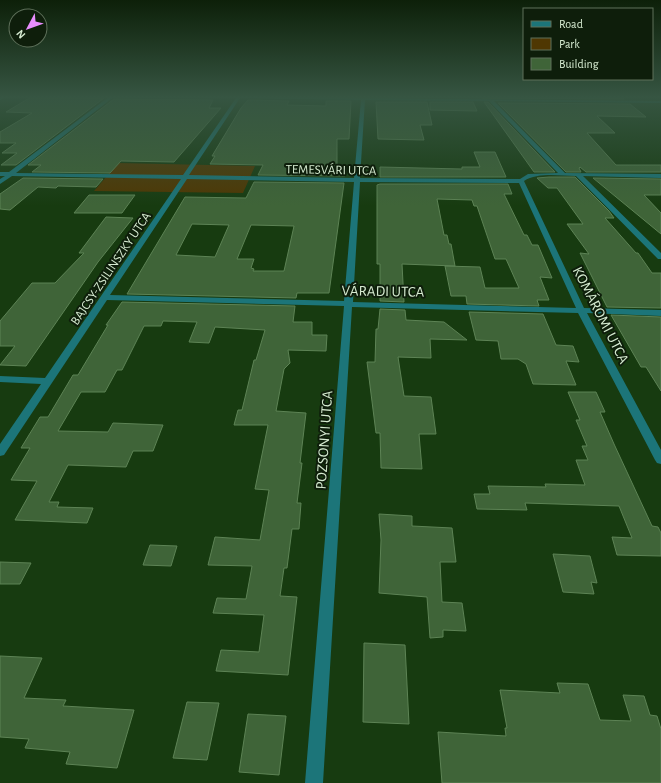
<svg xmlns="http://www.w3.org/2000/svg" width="661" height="783" font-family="'Alegreya Sans',sans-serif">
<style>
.green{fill:#4f3702}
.building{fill:#3f6438;stroke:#5d8355;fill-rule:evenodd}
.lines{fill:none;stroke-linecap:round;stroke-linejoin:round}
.minor{fill:#1c7579;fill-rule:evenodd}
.labels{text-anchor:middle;stroke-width:4;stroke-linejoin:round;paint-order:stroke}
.far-street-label{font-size:13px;fill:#d6ebd1;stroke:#0e1e0b}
.street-label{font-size:15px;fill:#d6ebd1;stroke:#0e1e0b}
</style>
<rect width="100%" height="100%" fill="#173b10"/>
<path class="green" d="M118,163L255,166L243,193L94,191Z"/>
<g class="building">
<path d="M480,96H621L624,99L481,98Z"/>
<path d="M31,97L104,98L16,165H1L17,153H2L16,143H0V132L32,113L6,112Z"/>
<path d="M114,99L213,100L209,108H221L174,162L121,161L110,173L32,172L41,165H28Z"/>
<path d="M248,100L289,101L287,105L326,106V101H351L349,139H337V166H345V176L258,175L263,165L210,164L215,156H212L241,108Z"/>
<path d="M376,102H427L432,125H420L424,140L378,139Z"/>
<path d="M430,102H473L477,111L430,110Z"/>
<path d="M484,102H488L555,172H534Z"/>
<path d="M498,103L630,104L646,117L597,116L615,133H587L616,165H661V172H586L580,167L579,168L581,172H566Z"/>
<path d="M474,152H495L506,177H380V167L462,169V167H480Z"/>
<path d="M549,177H575L609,211L614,218H605L636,253H638L652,273H661V308L607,307L580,253L589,254L567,224H583L557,188H548L537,178Z"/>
<path d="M23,178L103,179L96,187L58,186L56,188L38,187L10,210L0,209V194Z"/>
<path d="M593,178L661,179V195H644L661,213V234Z"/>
<path d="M254,182L344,183L329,293H297L296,298L127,294L185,197L246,198ZM192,224L229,225L215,257L176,255ZM251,225L294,226L284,271H253L254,269L251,268L254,259H237Z"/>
<path d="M380,184H508L512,194H504L524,235H527L532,245H538L552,278L540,277L549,300H537L539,306L467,304L466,296H451L445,266L480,267L485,288H519L506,259H495L477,206H474L472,200L437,199L444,235H447L449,244H451L455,266L402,264L404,302L380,301V264H377V185Z"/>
<path d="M89,195H135L122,213H74Z"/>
<path d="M106,217L133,218L98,262L26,366L0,365L15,346H0V321L32,283H55L84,253H79Z"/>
<path d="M122,302L295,306L293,322H312V335H327L326,351L288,350L290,363L284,369L276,411L306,413L300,463H302L297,503H301L299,529H292L287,568H284L280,596L297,597L288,675L216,671L221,650L259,652L264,615L213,613L217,598L246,599L252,566L208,565L215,537L260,540L269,490L255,489L268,425H234L238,410H242L254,360H256L265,330L215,327L209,343L189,342L197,322L163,321L161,326H144L122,370H117L105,392H81L58,431L108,432L113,423L163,425L153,451H133L126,467L68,465L49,502H59L57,507L93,508L87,523L15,520L37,481L11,480L30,448H21L40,417H48L73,375H78L108,325H106Z"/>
<path d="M380,309L405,310L406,320L444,322L467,340L430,339L431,358L398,357L404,396L431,397L436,434H419L422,469L381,468L380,433H376L367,362H375L376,329H378Z"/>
<path d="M469,312L543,314L556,345L573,346L579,362L566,361L576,385L533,384L526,364L518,359H501L498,341L476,340Z"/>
<path d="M611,315L661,317V391L646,367H641Z"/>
<path d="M568,392H596L605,412H600L614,444L652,526L658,527L661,533V556L617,555L612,537L632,538L619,506L525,503L527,510L477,509L474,494H490L488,486L546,487L545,484L585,485L576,460H588L582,446H587L576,420H580Z"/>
<path d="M379,514L412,516V526L452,528L456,562H440L442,602L462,603L466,631L443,630V637L430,638L427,597L379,593L381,540Z"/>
<path d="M150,545L177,546L171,566L143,565Z"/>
<path d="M553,554L590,556L597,583L591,582L594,594L563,592Z"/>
<path d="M0,562L31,563L20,584H0Z"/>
<path d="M364,643L405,645L409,724L363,722Z"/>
<path d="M0,656L42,658L24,698L66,700L63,706L134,710L117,768L66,764L70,752L25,748L29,739L0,737Z"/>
<path d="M557,683L588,684L600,720L631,721L623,695L644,696L650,715L657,716L661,729V783H442L438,732L506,736L505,728H507L500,690L560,693Z"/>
<path d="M187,702L219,703L207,760L173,758Z"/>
<path d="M248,714L286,716L279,775L239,772Z"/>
</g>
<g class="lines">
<g class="minor">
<path d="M3,96H9L0,100V97Z"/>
<path d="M110,96H115L16,173L183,175L236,98L164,96L661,101V103L494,101L565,173L661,174V178L583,176L661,253V259H658L576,176C560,176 538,172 524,181L584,308L661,310V316L587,313L661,450V464L657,463L655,460L578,313L352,307L323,783H305L344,306L107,300L4,455L0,456V444L41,384L0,382V376L45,378L181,179L12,176L0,184V179L5,176H0V172H9ZM240,98L361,100L354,178L189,175ZM365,100L489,101L558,173L528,174L520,179L360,178ZM187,179L354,182L344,301L110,295ZM360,182L519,183L576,308L353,302Z"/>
</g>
</g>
<linearGradient id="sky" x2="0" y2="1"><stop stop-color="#0d2009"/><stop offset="0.47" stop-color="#365542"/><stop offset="1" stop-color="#365542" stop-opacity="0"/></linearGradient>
<rect width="661" height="206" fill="url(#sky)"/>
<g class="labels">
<g class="far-street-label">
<text transform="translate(331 169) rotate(1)" y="5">TEMESVÁRI UTCA</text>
<text transform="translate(110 268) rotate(-56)" y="5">BAJCSY-ZSILINSZKY UTCA</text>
</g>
<g class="street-label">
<text transform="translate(383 291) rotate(1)" y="5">VÁRADI UTCA</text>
<text transform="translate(601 315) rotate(63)" y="5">KOMÁROMI UTCA</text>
<text transform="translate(324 440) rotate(-86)" y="5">POZSONYI UTCA</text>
</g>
</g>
<rect x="523" y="8" width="130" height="72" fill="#0e1e0b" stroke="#5e705a"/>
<rect x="531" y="21" width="20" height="6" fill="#1c7579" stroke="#5e705a"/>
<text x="559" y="28" font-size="12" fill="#d6ebd1">Road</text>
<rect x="531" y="38" width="20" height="12" fill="#4f3702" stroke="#5e705a"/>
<text x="559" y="48" font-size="12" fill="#d6ebd1">Park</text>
<rect x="531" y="58" width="20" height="12" fill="#3f6438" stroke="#5e705a"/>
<text x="559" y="68" font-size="12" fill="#d6ebd1">Building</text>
<g transform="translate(28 28) rotate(229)"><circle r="19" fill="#0e1e0b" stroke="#5e705a"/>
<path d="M0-3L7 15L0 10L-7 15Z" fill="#e98dfe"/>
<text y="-6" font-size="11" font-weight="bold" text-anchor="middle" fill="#d6ebd1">N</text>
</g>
</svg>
